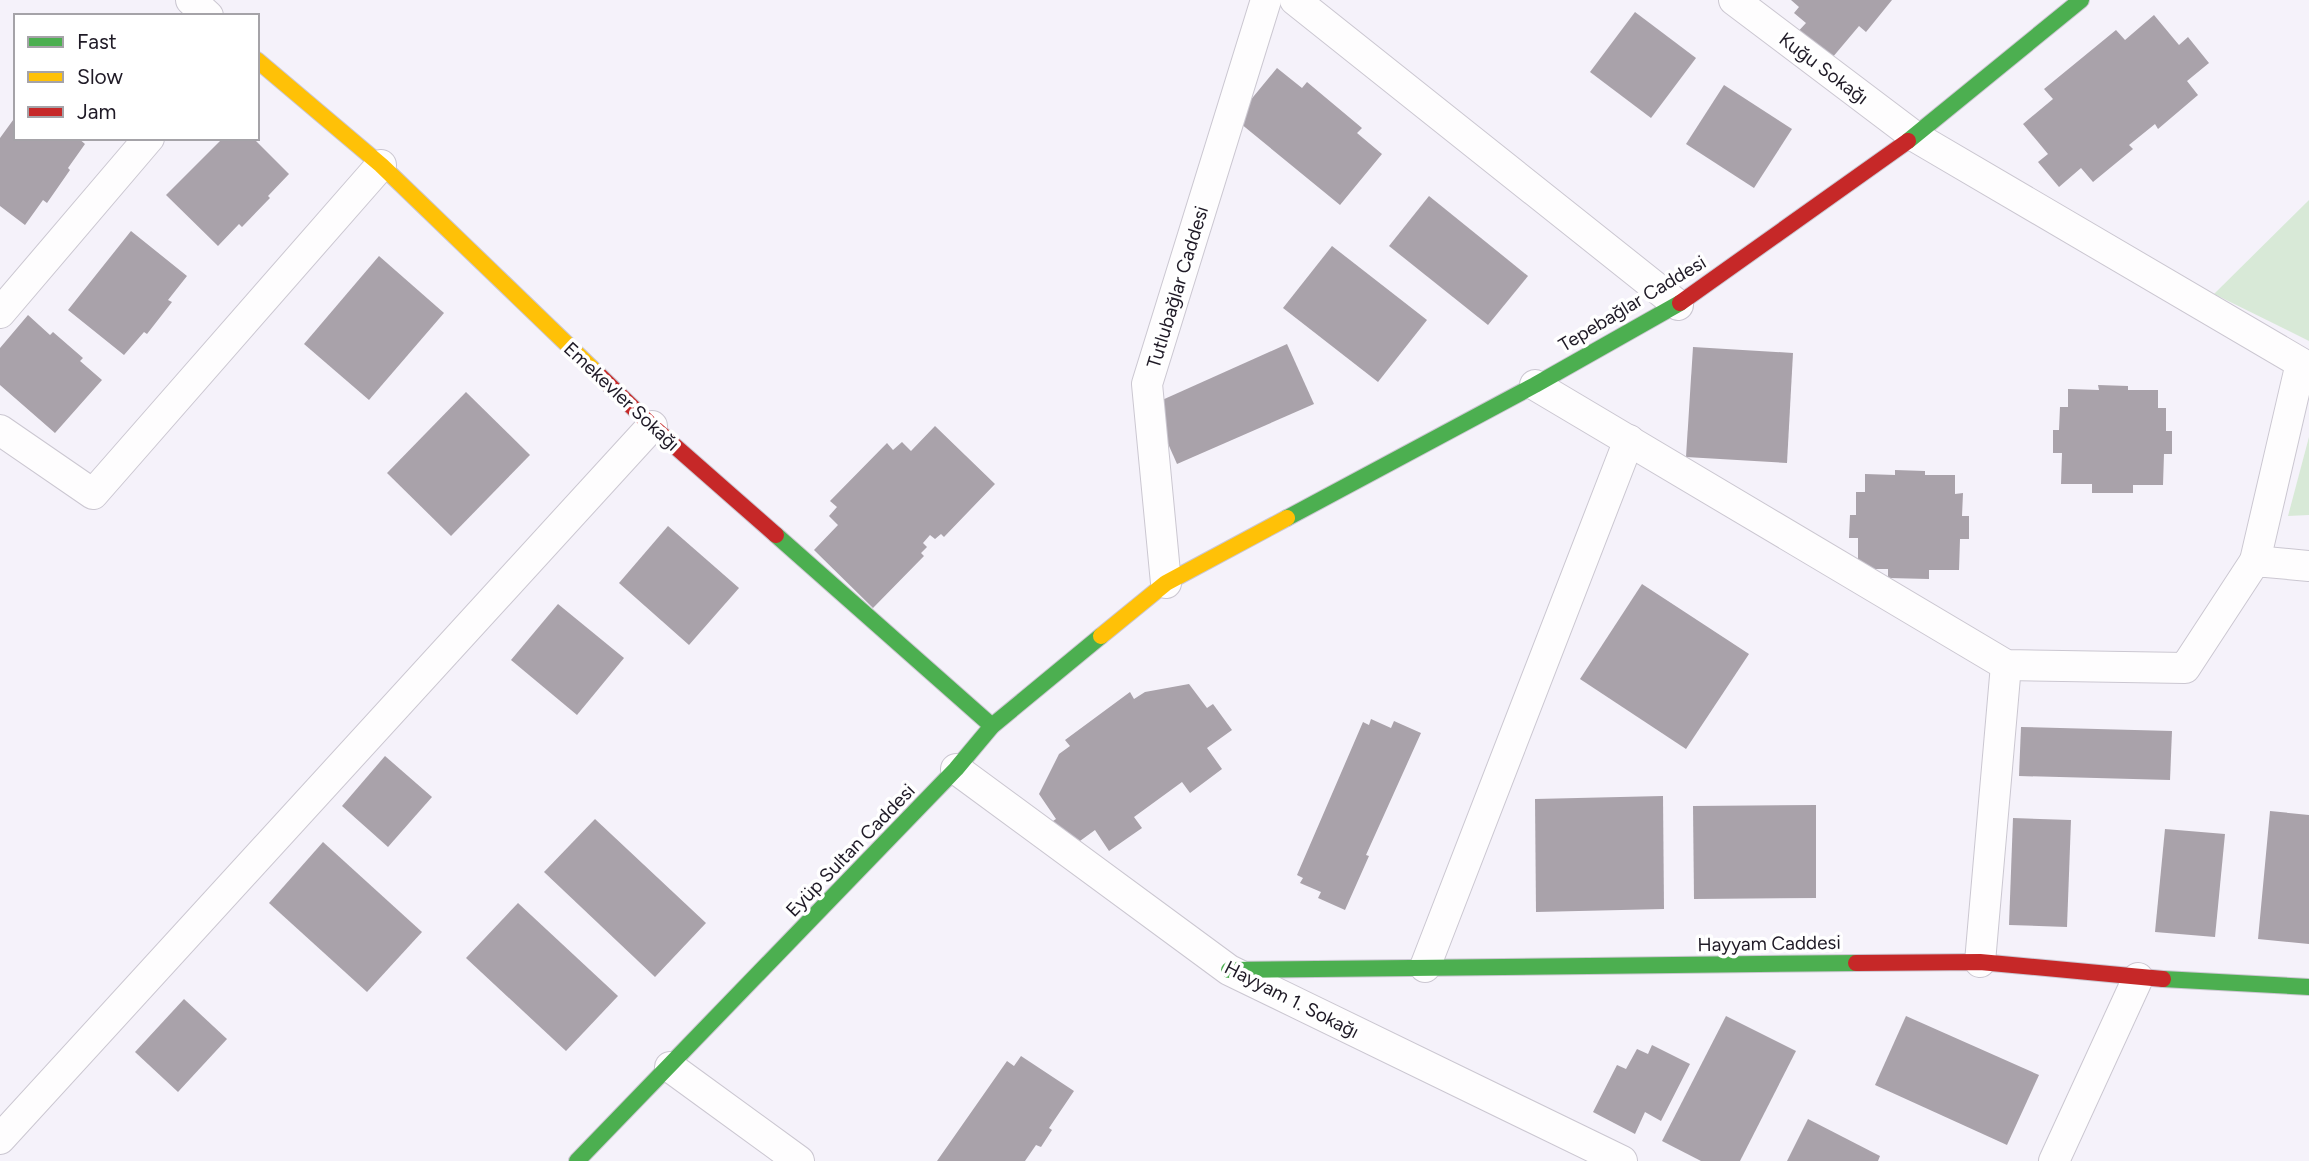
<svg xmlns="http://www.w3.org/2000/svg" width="2309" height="1161" font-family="Figtree,sans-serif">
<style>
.green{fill:#d8e9d7}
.building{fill:#a9a2aa}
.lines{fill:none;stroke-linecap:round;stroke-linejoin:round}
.street-casing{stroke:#cbc7d1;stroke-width:32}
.fast-casing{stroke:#cbc7d1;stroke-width:18}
.slow-casing{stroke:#cbc7d1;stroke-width:18}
.jam-casing{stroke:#cbc7d1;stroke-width:18}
.street{stroke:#fefdfe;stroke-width:30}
.fast{stroke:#4caf50;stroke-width:16}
.slow{stroke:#ffc107;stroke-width:16}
.jam{stroke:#c62828;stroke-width:16}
.labels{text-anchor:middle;stroke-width:7;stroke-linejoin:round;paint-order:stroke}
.street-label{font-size:19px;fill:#1f1a26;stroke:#fff}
</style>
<rect width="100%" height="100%" fill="#f5f2fa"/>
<g class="green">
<path d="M2309,200V341L2214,294Z"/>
<path d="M2309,437V515L2288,516Z"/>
</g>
<g class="building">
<path d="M1791,0H1892L1866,32L1859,26L1832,58L1793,37L1806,23L1794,13L1799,7Z"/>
<path d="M1635,12L1696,58L1651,118L1590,72Z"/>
<path d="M2154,15L2179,45L2188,37L2209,63L2187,81L2198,95L2158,129L2155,124L2129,145L2133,149L2093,182L2081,168L2059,187L2038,162L2048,154L2023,124L2053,99L2044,89L2116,30L2125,40Z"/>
<path d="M1277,68L1302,88L1307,82L1362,128L1357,133L1382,154L1340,205L1235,119Z"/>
<path d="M1724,85L1792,129L1754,188L1686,144Z"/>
<path d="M16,116V138H78L85,144L68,168L70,170L47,203L43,200L25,225L0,206V138Z"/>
<path d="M223,138H253L289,174L268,196L270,198L242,227L239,224L218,246L166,195Z"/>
<path d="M1429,196L1528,276L1488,325L1389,246Z"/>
<path d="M131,231L187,276L168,300L172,302L147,334L144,332L124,355L68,310Z"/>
<path d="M1332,246L1427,320L1378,382L1283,308Z"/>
<path d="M379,256L444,313L369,400L304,344Z"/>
<path d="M28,315L50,335L53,332L83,358L80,361L102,380L55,433L0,385V348Z"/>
<path d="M1287,344L1314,404L1177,464L1151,405Z"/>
<path d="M1693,347L1793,353L1787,463L1686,457Z"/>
<path d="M2098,385L2128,386V390H2158V408H2166V431H2172V454H2164L2163,485H2133V493H2092V484H2061L2062,453H2053V430H2059L2060,407H2068V389L2099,390Z"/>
<path d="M466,392L530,455L451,536L387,473Z"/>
<path d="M935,426L995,484L944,537L941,534L935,539L930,535L923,543L927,547L921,553L924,556L873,608L814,550L838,525L829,516L837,507L830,501L887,443L893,450L902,442L911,451Z"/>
<path d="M1895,470L1925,471V475H1955V494L1963,493L1962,516H1969V539H1960L1959,570H1929V579L1888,578V569H1858V538H1849L1850,515H1856V492H1865V474L1895,475Z"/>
<path d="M668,526L739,588L689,645L619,583Z"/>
<path d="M1642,584L1749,654L1686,749L1580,679Z"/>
<path d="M558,604L624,658L577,715L511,660Z"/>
<path d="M1189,684L1207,708L1213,704L1232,730L1207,748L1222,769L1190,793L1182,782L1134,817L1142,828L1109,851L1095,830L1069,849L1050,823L1056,819L1039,794L1059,754L1070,746L1065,740L1130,692L1134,699L1145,692Z"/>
<path d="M1371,719L1391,728L1394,721L1421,733L1366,855L1369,856L1345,910L1318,898L1321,892L1300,883L1303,878L1297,875L1363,722L1369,725Z"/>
<path d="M2021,727L2172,731L2170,780L2019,776Z"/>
<path d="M385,756L432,797L388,847L342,806Z"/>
<path d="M1663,796L1664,909L1536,912L1535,799Z"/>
<path d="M1816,805V898L1694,899L1693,806Z"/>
<path d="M2270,811L2309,815V944L2258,939Z"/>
<path d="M2013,818L2071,820L2067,927L2009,925Z"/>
<path d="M595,819L706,923L655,977L544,872Z"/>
<path d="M2165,829L2225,834L2215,937L2155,932Z"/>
<path d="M323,842L422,932L367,992L269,903Z"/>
<path d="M518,903L618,996L566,1051L466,958Z"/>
<path d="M184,999L227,1039L178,1092L135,1052Z"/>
<path d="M1726,1016L1796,1051L1740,1161H1701L1662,1141Z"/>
<path d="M1906,1016L2039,1075L2007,1145L1875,1085Z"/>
<path d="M1652,1045L1690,1064L1661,1121L1645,1112L1635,1134L1593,1112L1617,1065L1626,1069L1637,1049L1648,1054Z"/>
<path d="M1021,1056L1074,1091L1049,1128L1052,1130L1041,1147L1036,1145L1025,1161H937L1007,1061L1014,1066Z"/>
<path d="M1808,1119L1880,1156L1878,1161H1787Z"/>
</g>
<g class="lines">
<g class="street-casing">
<g id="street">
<path d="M191,0L208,16"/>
<path d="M1295,0L1678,305"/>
<path d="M1734,0L1914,136L2301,363L2255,561"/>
<path d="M0,313L149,138"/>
<path d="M1535,385L2006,665L2185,668L2255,561L2309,566"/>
<path d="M0,430L93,494L381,165"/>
<path d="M1166,583L1147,384L1266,0"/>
<path d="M956,769L1229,970L1622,1161"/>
<path d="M1980,962L2006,665"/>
<path d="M1425,967L1629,440"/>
<path d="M670,1067L799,1161"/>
<path d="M0,1139L652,426"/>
<path d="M2054,1161L2138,978"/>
</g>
</g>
<g class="fast-casing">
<g id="fast">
<path d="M1908,141L2081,0"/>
<path d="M1287,518L1535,385L1680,303"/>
<path d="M776,535L992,726"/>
<path d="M1229,970L1856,963"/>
<path d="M2163,979L2309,987"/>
<path d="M577,1161L956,769L992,726L1101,636"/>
</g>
</g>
<g class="slow-casing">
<g id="slow">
<path d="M257,60L381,165L599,375"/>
<path d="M1101,636L1166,583L1287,518"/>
</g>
</g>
<g class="jam-casing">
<g id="jam">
<path d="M1680,303L1908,141"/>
<path d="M599,375L652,426L776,535"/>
<path d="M1856,963L1980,962L2163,979"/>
</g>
</g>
<use href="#street" class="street"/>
<use href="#fast" class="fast"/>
<use href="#slow" class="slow"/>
<use href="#jam" class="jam"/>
</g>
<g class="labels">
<g class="street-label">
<text transform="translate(1824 68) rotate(37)" y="7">Kuğu Sokağı</text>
<text transform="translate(1177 287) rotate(-73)" y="7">Tutlubağlar Caddesi</text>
<text transform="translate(1632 303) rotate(-31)" y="7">Tepebağlar Caddesi</text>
<text transform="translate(622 396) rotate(43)" y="7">Emekevler Sokağı</text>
<text transform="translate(850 850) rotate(-46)" y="7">Eyüp Sultan Caddesi</text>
<text transform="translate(1769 943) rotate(-1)" y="7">Hayyam Caddesi</text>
<text transform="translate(1292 999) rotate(27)" y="7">Hayyam 1. Sokağı</text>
</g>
</g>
<rect x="14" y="14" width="245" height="126" fill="#ffffff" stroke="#a5a3a8" stroke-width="2"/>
<rect x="28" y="37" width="35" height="10" fill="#4caf50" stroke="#a5a3a8" stroke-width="2"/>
<text x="77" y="49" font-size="21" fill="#1f1a26">Fast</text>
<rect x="28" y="72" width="35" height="10" fill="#ffc107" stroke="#a5a3a8" stroke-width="2"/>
<text x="77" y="84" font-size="21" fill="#1f1a26">Slow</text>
<rect x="28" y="107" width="35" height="10" fill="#c62828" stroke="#a5a3a8" stroke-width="2"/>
<text x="77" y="119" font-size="21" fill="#1f1a26">Jam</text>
</svg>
